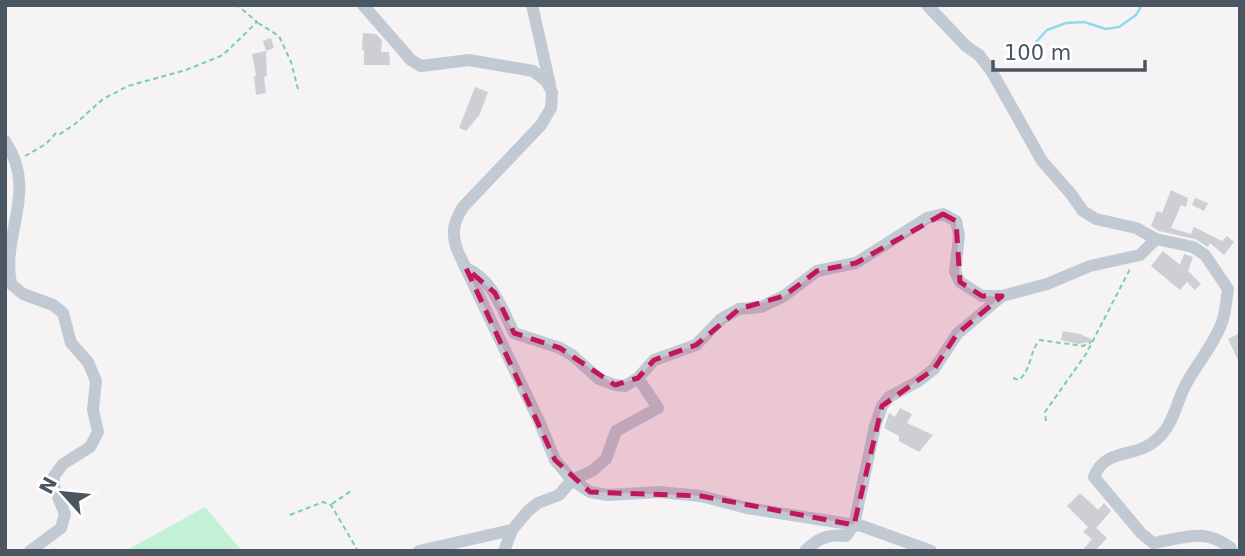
<svg xmlns="http://www.w3.org/2000/svg" width="1245" height="556" font-family="'DejaVu Sans',sans-serif">
<style>
.green{fill:#c3f1d5}
.lines{fill:none;stroke-linecap:round;stroke-linejoin:round}
.stream{stroke:#90daee;stroke-width:2.5}
.building{fill:#cdcfd5}
.path{stroke:#7ad0a6;stroke-width:2;stroke-dasharray:5 3.5;stroke-linecap:butt}
.minor{stroke:#c1cad2;stroke-width:12}
.marked{fill:#c2185b;fill-opacity:0.2;stroke:#c2185b;stroke-width:5;stroke-dasharray:14 9;stroke-linejoin:round}
</style>
<rect width="100%" height="100%" fill="#f5f3f3"/>
<path class="green" d="M205,507L242,551H125Z"/>
<g class="lines">
<path class="stream" d="M1026,53L1047,30L1066,23L1084,22L1106,29L1119,27L1136,15L1142,5"/>
</g>
<g class="building">
<path d="M363,33L376,34L382,40L381,52H389L390,65H364V50H362Z"/>
<path d="M271,38L274,48L266,51L263,41Z"/>
<path d="M266,51L267,76L264,77L266,93L256,95L254,77L256,75L252,54Z"/>
<path d="M475,87L488,92L480,114L466,131L459,128Z"/>
<path d="M1171,190L1188,198L1186,207L1181,205L1171,228L1191,234L1194,227L1222,241L1227,236L1234,242L1224,255L1210,243L1208,247L1195,239L1159,231L1151,226L1157,211L1162,213Z"/>
<path d="M1195,198L1208,203L1204,211L1192,205Z"/>
<path d="M1163,251L1180,265L1184,254L1193,257L1188,271L1201,284L1195,290L1187,282L1180,290L1151,266Z"/>
<path d="M1063,331L1080,334L1095,341L1078,344L1061,340Z"/>
<path d="M1240,333V364L1228,339Z"/>
<path d="M900,408L912,414L907,423L933,435L919,452L899,441V436L884,428L889,413L895,417Z"/>
<path d="M1080,493L1098,510L1104,503L1111,511L1096,528L1107,538L1095,551H1082L1092,539L1083,532L1088,527L1067,506Z"/>
</g>
<g class="lines">
<g class="path">
<path d="M258,23L279,36L291,62L298,89"/>
<path d="M25,156L46,144L56,133L60,134L75,124L103,99L128,86L186,70L223,55L257,22L237,5"/>
<path d="M1013,378L1019,380C1033,367 1029,351 1040,340L1083,346L1091,342"/>
<path d="M1046,421L1045,412L1086,354L1130,269"/>
<path d="M332,504L351,491"/>
<path d="M290,515L323,502L331,505L358,551"/>
</g>
<g class="minor">
<path d="M363,5L411,60L421,66L469,60L533,71L546,81L552,92L551,108L541,125L463,207C453,223 451,234 458,252L539,421L555,460L572,480L590,492L608,495L659,492L701,496L747,508L862,526L931,551"/>
<path d="M532,5L550,85"/>
<path d="M927,5L966,46L979,55L992,72L1042,161L1071,194L1083,211L1096,219L1136,228L1156,239L1193,247L1205,255L1228,289C1226,300 1226,312 1222,322C1214,346 1195,365 1184,388C1175,407 1173,426 1156,440C1135,459 1105,447 1094,477L1141,533L1153,543C1185,538 1203,527 1231,548V551"/>
<path d="M5,141C39,192 1,232 11,284L23,294L53,305L63,313L71,343L88,362L96,381L93,410L98,432L90,447L63,464L54,476V487L65,514L61,528L30,551"/>
<path d="M466,268C493,280 502,309 514,333L560,348L572,355L599,379L615,385L625,386L638,378L654,360L696,345L721,319L739,309L761,307L784,296L817,271L856,263L927,218L943,214L956,221L959,235L955,272L960,282L982,296H1002L1047,284L1090,266L1140,255L1156,239"/>
<path d="M419,551L512,530"/>
<path d="M504,551L512,530L528,511L538,503L559,495L572,480L592,471L606,459L616,431L658,408L638,378"/>
<path d="M805,551C818,538 828,534 846,536L854,525L875,426L882,406L889,397L917,382L934,369L957,334L1002,296"/>
</g>
</g>
<path class="marked" d="M943,214L956,221L960,282L982,296H1002L957,334L934,369L882,406L854,525L701,496L590,492L555,460L466,268L495,293L514,333L560,348L615,385L638,378L654,360L696,345L739,309L784,296L817,271L856,263Z"/>
<rect width="1245" height="556" fill="none" stroke="#4a5661" stroke-width="14"/>
<g transform="translate(63 493) rotate(297)" stroke="#ffffff" stroke-width="5" paint-order="stroke">
<path d="M0-5L12 26L0 18L-12 26Z" fill="#4a5661"/>
<text y="-10" font-size="19" font-weight="bold" text-anchor="middle" fill="#4a5661">N</text>
</g>
<path d="M993 60v10h152v-10" fill="none" stroke="#4a5661" stroke-width="3.5"/>
<text x="1004" y="60" font-size="21" fill="#4a5661" stroke="#ffffff" stroke-width="5" paint-order="stroke">100 m</text>
</svg>
